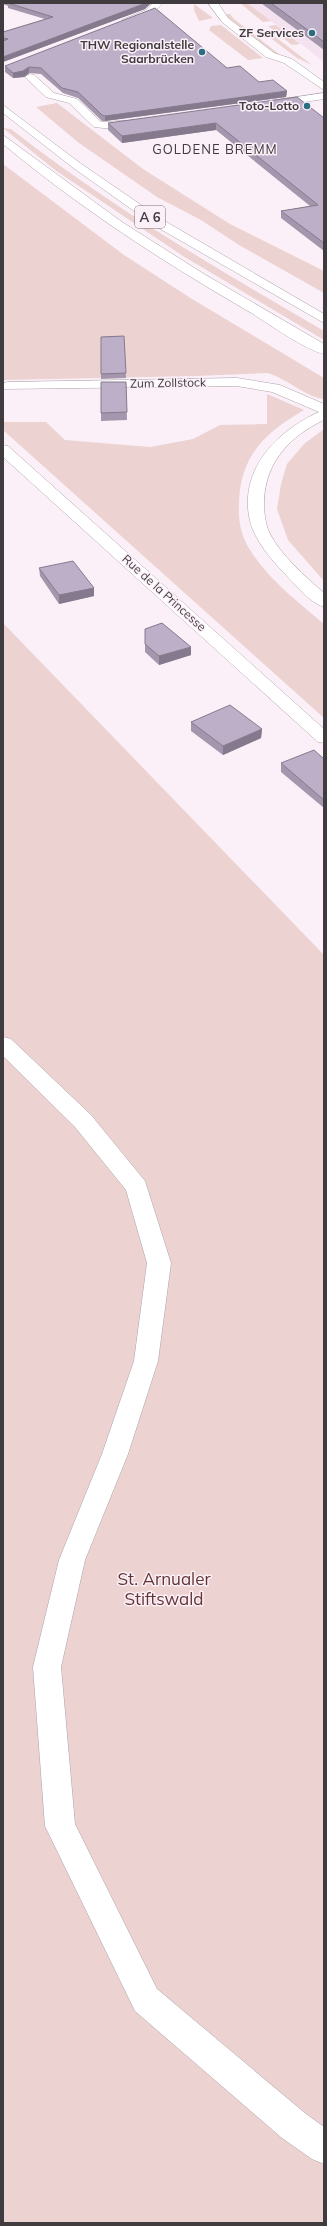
<svg xmlns="http://www.w3.org/2000/svg" width="327" height="2226" font-family="Mulish,sans-serif">
<style>
.built{fill:#f4e2f0}
.green{fill:#ecd2d1}
.lines{fill:none;stroke-linecap:round;stroke-linejoin:round}
.minor-casing{stroke:#ada3ab;stroke-width:1}
.major-casing{stroke:#ada3ab;stroke-width:1}
.highway-casing{stroke:#ada3ab;stroke-width:1}
.minor{fill:#fff;fill-rule:evenodd}
.major{fill:#fff;fill-rule:evenodd}
.highway{fill:#fff;fill-rule:evenodd}
.wall{fill:#a396ad}
.shaded-wall{fill:#857a8d}
.building{fill:#beafc9;stroke:#857a8d}
.poi-dot{fill:#2a6e7f;stroke:#fbf0f8;stroke-width:1.5}
.labels{text-anchor:middle;stroke-width:3;stroke-linejoin:round;paint-order:stroke}
.far-poi-label{font-size:12px;font-weight:bold;fill:#403b3f;stroke:#fbf0f8;text-anchor:end}
.far-street-label{font-size:12px;fill:#403b3f;stroke:#fbf0f8}
.far-neighbourhood-label{font-size:13px;letter-spacing:1px;fill:#403b3f;stroke:#fbf0f8}
.shield{fill:#fbf0f8;stroke:#787176;stroke-width:1}
.shield-label{font-size:13px;font-weight:bold;fill:#403b3f}
.near-park-label{font-size:17px;fill:#643334;stroke:#fbf0f8}
</style>
<rect width="100%" height="100%" fill="#fbf0f8"/>
<path class="built" d="M247,3H324V62L305,47Z"/>
<g class="green">
<path d="M240,3H247L271,21L263,22Z"/>
<path d="M194,4L213,18L199,21L194,10Z"/>
<path d="M225,14H230L234,19L279,54H275L229,19Z"/>
<path d="M221,25L263,58L248,60L209,30L211,26Z"/>
<path d="M276,25L300,44L292,45L268,26Z"/>
<path d="M260,30L274,36L312,65L297,58Z"/>
<path d="M57,103L143,169L230,224L324,271V293L239,245L201,220L157,197L79,143L36,107Z"/>
<path d="M3,128L11,129C109,206 216,268 324,331V340L183,256L55,170Z"/>
<path d="M3,164L124,255L192,299L324,378V399C307,398 283,376 267,373L196,376L3,380Z"/>
<path d="M267,394L304,410C265,433 240,455 239,504C238,521 241,536 250,550C269,580 298,602 324,624V718L3,430V422H46L65,440L150,447L193,439L220,425L267,424Z"/>
<path d="M324,429V581L288,540L277,509L281,484L287,464L304,444Z"/>
<path d="M3,623L324,955V2223H3Z"/>
</g>
<g class="lines">
<g class="minor-casing">
<g id="minor">
<path d="M153,3H163L152,14L127,23L122,20L146,10Z"/>
<path d="M30,74L34,75L54,93L77,99L101,122L137,120L142,123L137,126L113,129L94,127L69,103L46,97L25,77Z"/>
<path d="M324,93V99L270,107L265,104L270,101Z"/>
<path d="M237,378L280,385L324,404V420C290,436 265,462 264,502C264,512 265,522 269,532C281,556 305,576 324,593V607C310,603 295,584 285,574C271,559 255,541 250,521C238,470 277,431 319,412L272,392L237,386L3,389V383L8,382Z"/>
<path d="M3,445L8,446L324,729V743L318,742L3,457Z"/>
<path d="M3,1037L11,1039L91,1115L145,1181L171,1263L158,1361L128,1454L85,1560L61,1667L75,1824L157,1989L306,2114L324,2127V2164L312,2159L282,2138L135,2011L45,1826L33,1667L59,1560L102,1454L134,1361L147,1263L126,1190L75,1127L3,1056Z"/>
</g>
</g>
<g class="major-casing">
<path id="major" d="M208,3H218L228,18L274,53L292,59L324,82V90L284,63L266,57L222,22Z"/>
</g>
<g class="highway-casing">
<g id="highway">
<path d="M3,105L80,163L163,220L324,314V323L155,226L72,167L3,113Z"/>
<path d="M3,135L122,222L204,274L324,344V354C306,350 270,325 253,314C165,263 81,209 3,144Z"/>
</g>
</g>
<use href="#minor" class="minor"/>
<use href="#major" class="major"/>
<use href="#highway" class="highway"/>
</g>
<g class="wall">
<path d="M3,3H151L145,9L3,62V32L45,19L8,8V6L3,4Z"/>
<path d="M261,3H324V50Z"/>
<path d="M5,66L227,68L259,82L287,91L286,97L105,121H102L78,98L63,93L41,74L29,73L24,77L13,78L5,72Z"/>
<path d="M324,118V251L281,218V211L310,206L216,130L122,143L108,130V123Z"/>
<path d="M124,336L126,378L101,379V337Z"/>
<path d="M126,382L127,420L101,421V413Z"/>
<path d="M39,568L94,588V596L59,604L40,576Z"/>
<path d="M145,629L191,655L159,665L145,652Z"/>
<path d="M191,722L262,729L261,738L223,755L191,731Z"/>
<path d="M324,759V808L281,772V763Z"/>
</g>
<g class="shaded-wall">
<path d="M146,3H151L145,9L3,62V57Z"/>
<path d="M29,67V73L24,77L13,78V73Z"/>
<path d="M287,91L286,97L105,121V116Z"/>
<path d="M216,123V130L122,143V136Z"/>
<path d="M94,588V596L59,604V595Z"/>
<path d="M191,647V655L159,665V656Z"/>
<path d="M262,729L261,738L223,755V746Z"/>
</g>
<g class="building">
<path d="M8,3H146L3,57V41L8,39L3,38V32L53,17Z"/>
<path d="M271,3H324V42Z"/>
<path d="M155,8L227,68L240,66L259,82L273,80L287,91L105,116L102,115L78,92L62,88L41,68L29,67L23,71L13,73L5,66Z"/>
<path d="M297,97L324,118V243L281,211L318,205L216,123L122,136L108,123Z"/>
<path d="M124,336L126,373L101,374V337Z"/>
<path d="M101,382H126L127,412L101,413Z"/>
<path d="M73,561L94,588L59,595L39,568Z"/>
<path d="M162,623L191,647L159,656L145,644V629Z"/>
<path d="M230,705L262,729L223,746L191,722Z"/>
<path d="M314,750L324,759V800L281,763Z"/>
</g>
<g class="poi-dot">
<circle cx="312" cy="33" r="4"/>
<circle cx="202" cy="52" r="4"/>
<circle cx="307" cy="106" r="4"/>
</g>
<g class="labels">
<g class="far-poi-label">
<text x="304" y="37">ZF Services</text>
<text x="194" y="49">THW Regionalstelle<tspan x="194" dy="14">Saarbrücken</tspan></text>
<text x="299" y="110">Toto-Lotto</text>
</g>
<g class="far-street-label">
<text transform="translate(168 383) rotate(-1)" y="4">Zum Zollstock</text>
<text transform="translate(164 593) rotate(42)" y="4">Rue de la Princesse</text>
</g>
<g class="far-neighbourhood-label">
<text x="215" y="154">GOLDENE BREMM</text>
</g>
<rect class="shield" x="135" y="206" width="30" height="22" rx="3"/>
<g class="shield-label">
<text x="150" y="222">A 6</text>
</g>
<g class="near-park-label">
<text x="164" y="1585">St. Arnualer<tspan x="164" dy="20">Stiftswald</tspan></text>
</g>
</g>
<rect width="327" height="2226" fill="none" stroke="#403b3f" stroke-width="8"/>
</svg>
